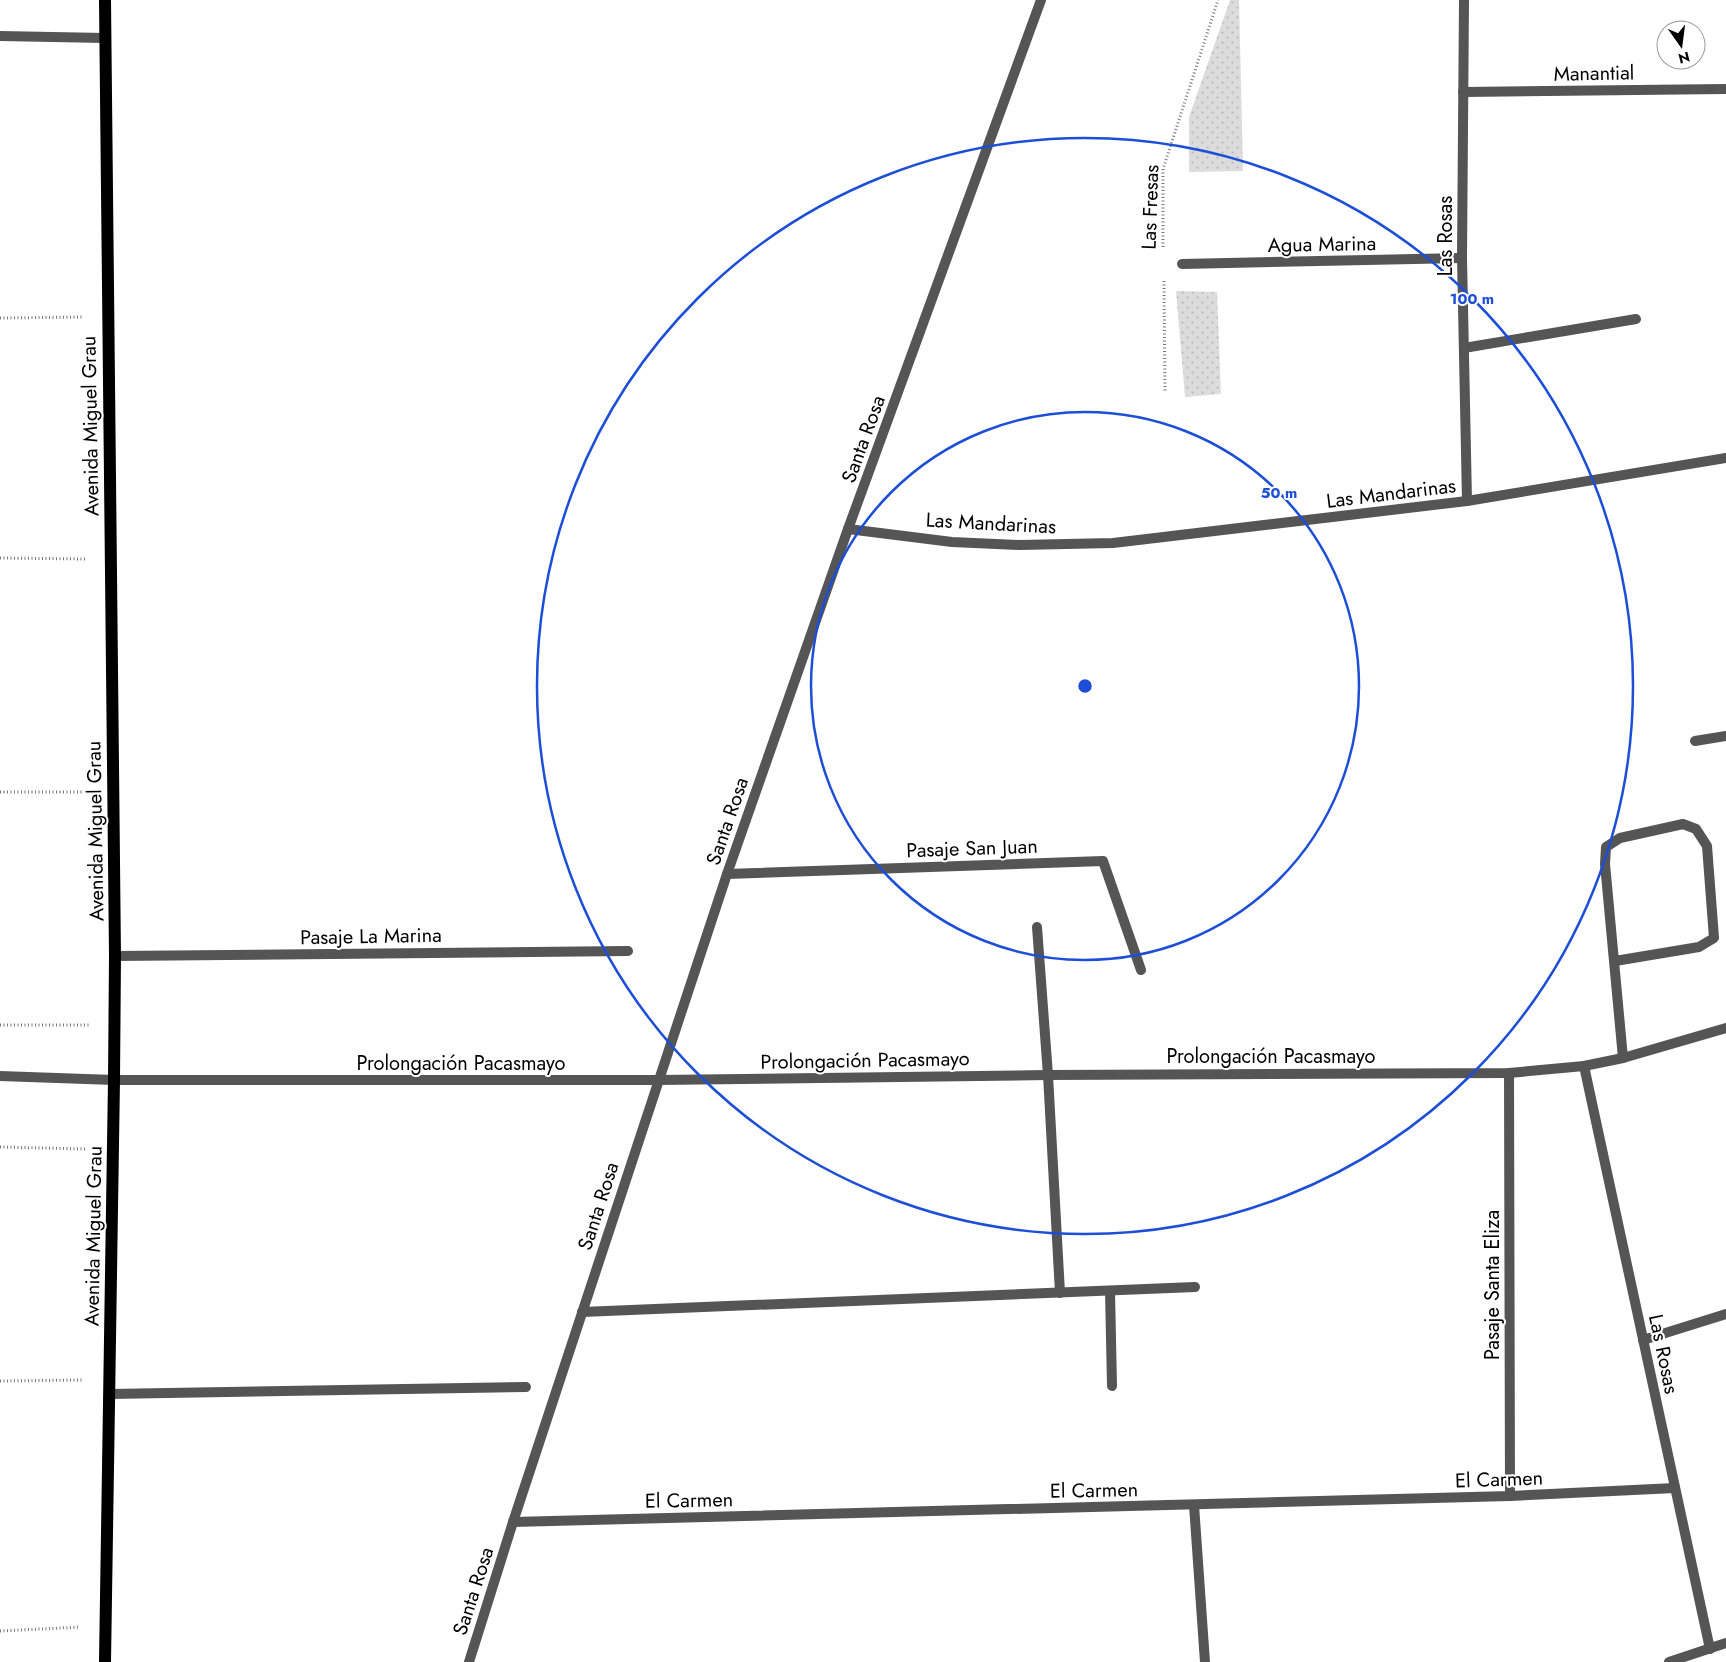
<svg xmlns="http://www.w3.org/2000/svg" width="1726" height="1662" font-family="Jost,sans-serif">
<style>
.green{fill:url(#green-dots)}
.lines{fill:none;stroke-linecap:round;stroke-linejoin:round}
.path{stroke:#777;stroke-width:3;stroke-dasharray:1 2.5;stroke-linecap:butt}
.service{stroke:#555;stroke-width:10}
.pedestrian{stroke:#555;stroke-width:10}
.minor{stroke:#555;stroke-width:10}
.tertiary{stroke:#555;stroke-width:10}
.primary{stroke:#000;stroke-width:12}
.ring{fill:none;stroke:#1d4ed8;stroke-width:2.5}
.labels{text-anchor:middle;stroke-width:4;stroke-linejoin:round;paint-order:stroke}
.street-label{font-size:20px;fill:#000;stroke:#fff}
.centre{fill:#1d4ed8;stroke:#fff;stroke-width:2.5}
.ring-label{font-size:15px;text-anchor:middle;font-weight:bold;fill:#1d4ed8;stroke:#fff;stroke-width:4;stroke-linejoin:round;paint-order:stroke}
</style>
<defs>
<pattern id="green-dots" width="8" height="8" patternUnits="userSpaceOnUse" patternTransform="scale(1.25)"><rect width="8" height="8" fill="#dcdcdc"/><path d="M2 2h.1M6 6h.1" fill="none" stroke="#bbb" stroke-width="1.8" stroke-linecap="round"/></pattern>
</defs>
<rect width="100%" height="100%" fill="#fff"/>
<g class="green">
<path d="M1230,0H1239L1243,171L1189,172V117Z"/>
<path d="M1176,291L1217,292L1221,394L1185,397Z"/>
</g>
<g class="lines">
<g class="path">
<path d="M1163,247V169L1218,0"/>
<path d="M1164,281L1165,393"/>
<path d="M0,318L84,317"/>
<path d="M0,558L87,559"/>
<path d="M0,792H87"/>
<path d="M0,1025H89"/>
<path d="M0,1147L87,1149"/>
<path d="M0,1381L84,1380"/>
<path d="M0,1631L80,1627"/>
</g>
<g class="service">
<path d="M1615,961L1699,947L1714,938L1707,846L1696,829L1683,824L1620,838L1606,847L1605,864L1623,1058"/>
<path d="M109,1394L526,1387"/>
</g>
<path class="pedestrian" d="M1464,348L1636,319"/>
<g class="minor">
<path d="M1464,0L1462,258L1467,501"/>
<path d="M0,36L105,38"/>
<path d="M1463,92L1726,89"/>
<path d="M1182,264L1462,258"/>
<path d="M848,529L952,542L1020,545L1113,543L1467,501L1726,458"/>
<path d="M1695,741L1726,736"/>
<path d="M727,874L1103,861L1141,970"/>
<path d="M1037,927L1048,1075L1060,1293"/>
<path d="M115,956L628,951"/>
<path d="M1584,1066L1710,1649"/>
<path d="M1509,1073L1510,1496"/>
<path d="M1110,1291L1112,1386"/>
<path d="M582,1312L1195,1287"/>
<path d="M1643,1340L1726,1314"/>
<path d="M1194,1505L1205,1662"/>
<path d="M513,1522L1510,1496L1675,1488"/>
<path d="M469,1662L513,1522L727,874L848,529L1041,0"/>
<path d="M1669,1662L1726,1643"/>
</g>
<path class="tertiary" d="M0,1076L114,1080H658L1048,1075L1509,1073L1584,1066L1623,1058L1726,1028"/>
<path class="primary" d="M105,1662L114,1080L115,956L105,0"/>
</g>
<g class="ring">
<circle cx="1085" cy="686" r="274"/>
<circle cx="1085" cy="686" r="548"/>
</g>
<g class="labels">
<g class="street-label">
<text transform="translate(1594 73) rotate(-1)" y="7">Manantial</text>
<text transform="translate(1150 207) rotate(-88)" y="7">Las Fresas</text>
<text transform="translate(1445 236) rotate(-90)" y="7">Las Rosas</text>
<text transform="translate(1322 244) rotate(-1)" y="7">Agua Marina</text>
<text transform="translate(90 426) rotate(-91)" y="7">Avenida Miguel Grau</text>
<text transform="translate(863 439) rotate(-70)" y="7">Santa Rosa</text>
<text transform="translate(1391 493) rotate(-7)" y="7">Las Mandarinas</text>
<text transform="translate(991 523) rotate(3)" y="7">Las Mandarinas</text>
<text transform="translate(727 821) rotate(-71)" y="7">Santa Rosa</text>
<text transform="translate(95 831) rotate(-91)" y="7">Avenida Miguel Grau</text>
<text transform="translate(972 848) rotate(-2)" y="7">Pasaje San Juan</text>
<text transform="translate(371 936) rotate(-1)" y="7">Pasaje La Marina</text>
<text x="1271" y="1063">Prolongación Pacasmayo</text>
<text transform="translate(865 1060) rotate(-1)" y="7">Prolongación Pacasmayo</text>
<text x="461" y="1070">Prolongación Pacasmayo</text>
<text transform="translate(598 1206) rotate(-72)" y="7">Santa Rosa</text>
<text transform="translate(93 1236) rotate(-89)" y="7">Avenida Miguel Grau</text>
<text transform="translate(1492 1285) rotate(-90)" y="7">Pasaje Santa Eliza</text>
<text transform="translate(1664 1354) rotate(78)" y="7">Las Rosas</text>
<text transform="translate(1499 1479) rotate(-2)" y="7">El Carmen</text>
<text transform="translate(1094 1490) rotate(-1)" y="7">El Carmen</text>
<text transform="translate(689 1500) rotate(-1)" y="7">El Carmen</text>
<text transform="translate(473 1591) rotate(-72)" y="7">Santa Rosa</text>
</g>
</g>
<circle cx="1085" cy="686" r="8" class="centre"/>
<g class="ring-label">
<text x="1472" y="304">100 m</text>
<text x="1279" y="498">50 m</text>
</g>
<g transform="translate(1681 45) rotate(166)"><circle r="24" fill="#ffffff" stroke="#999999"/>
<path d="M0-4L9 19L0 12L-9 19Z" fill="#000000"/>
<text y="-8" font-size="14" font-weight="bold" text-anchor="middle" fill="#000000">N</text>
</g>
</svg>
